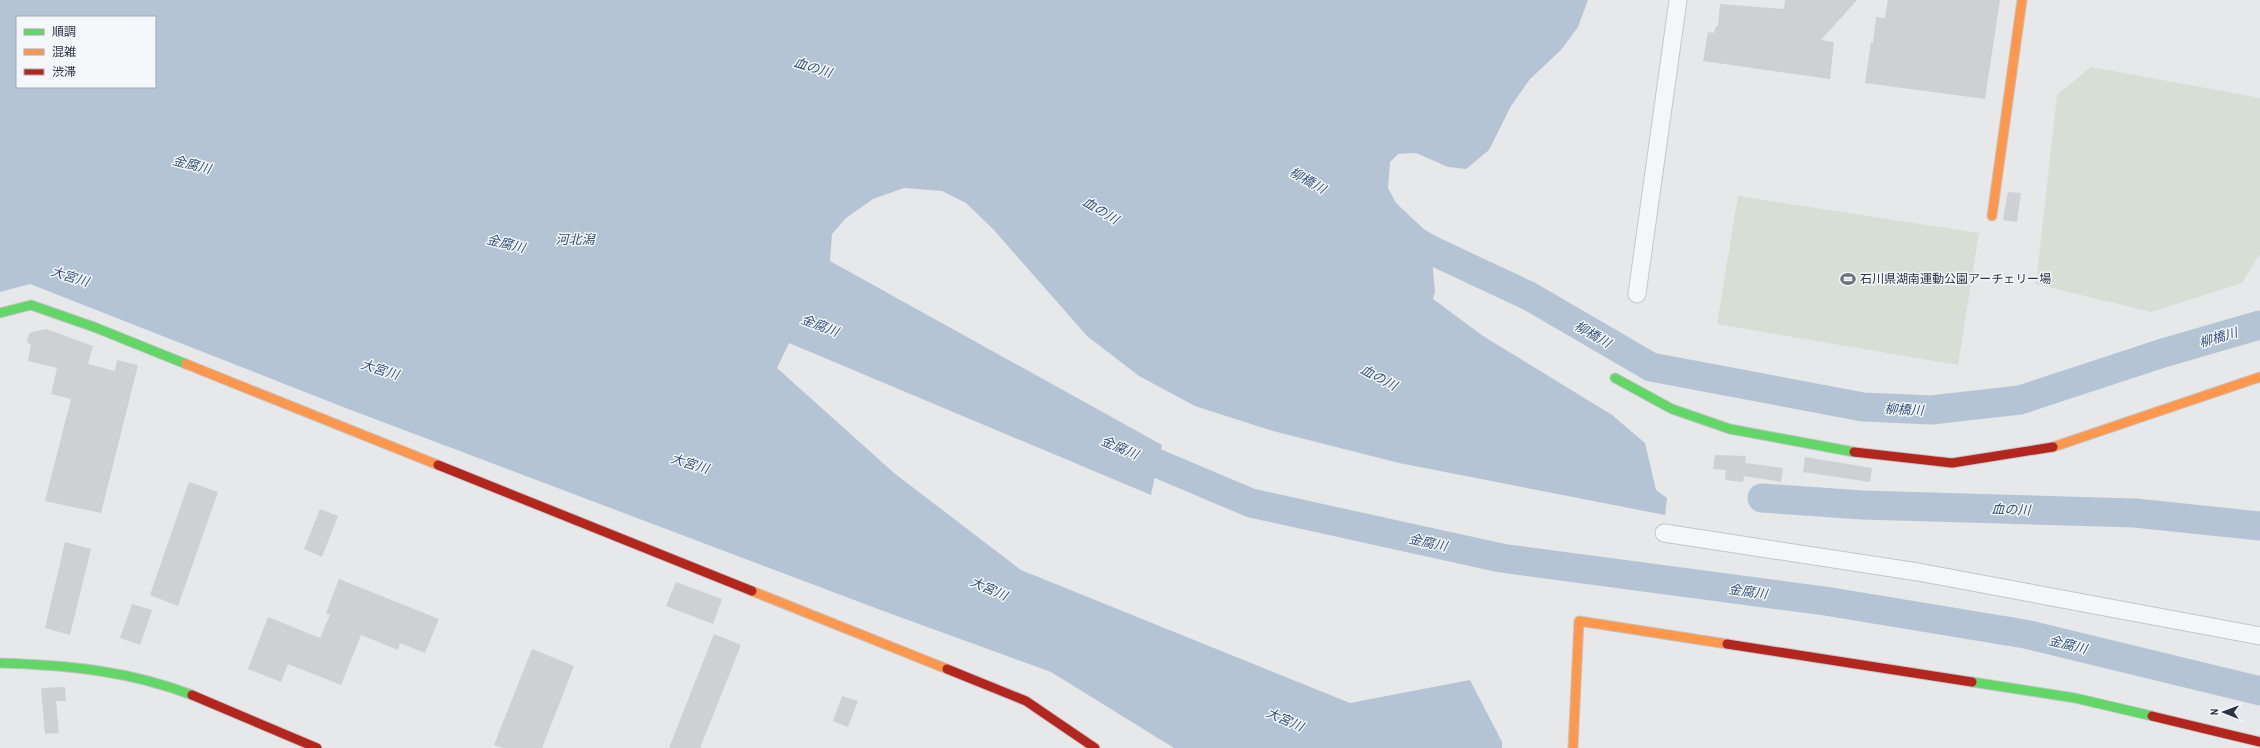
<svg xmlns="http://www.w3.org/2000/svg" width="2260" height="748" font-family="'Archivo Narrow','Noto Sans JP',sans-serif">
<style>
.green{fill:#d6ded6}
.water{fill:#b4c4d5;fill-rule:evenodd}
.lines{fill:none;stroke-linecap:round;stroke-linejoin:round}
.river{stroke:#b4c4d5;stroke-width:29}
.building{fill:#ced0d3}
.street-casing{stroke:#c4c6c8;stroke-width:19}
.fast-casing{stroke:#c4c6c8;stroke-width:11}
.slow-casing{stroke:#c4c6c8;stroke-width:11}
.jam-casing{stroke:#c4c6c8;stroke-width:11}
.street{stroke:#f5f6f7;stroke-width:17}
.fast{stroke:#63d668;stroke-width:9}
.slow{stroke:#ff974d;stroke-width:9}
.jam{stroke:#b3261e;stroke-width:9}
.labels{text-anchor:middle;stroke-width:3;stroke-linejoin:round;paint-order:stroke}
.poi-label{font-size:12px;fill:#2b3445;stroke:#f4f6f9;text-anchor:start}
.water-label{font-size:13px;font-style:italic;fill:#34527a;stroke:#f4f6f9}
</style>
<rect width="100%" height="100%" fill="#e6e8ea"/>
<g class="green">
<path d="M2091,67L2260,98V254L2242,283L2151,312L2036,284L2057,95Z"/>
<path d="M1738,196L1979,233L1958,365L1717,324Z"/>
</g>
<path class="water" d="M0,0H1588L1578,27L1561,50L1530,79L1511,106L1489,150L1466,169L1448,167L1416,153L1398,154L1390,162L1388,188L1396,203L1430,235L1435,292L1433,299L1483,336L1612,415L1645,443L1656,490L1667,498L1665,515L1399,463L1273,431L1195,406L1139,376L1087,336L993,229L966,203L942,191L904,188L873,199L846,218L832,234L830,261L1162,445L1151,495L789,343L777,368L894,473L1021,570L1350,703L1470,680L1502,742V748H1174L1051,672L886,612L343,407L30,284L0,292ZM17,17H155V87H17Z"/>
<g class="lines">
<g class="river">
<path d="M1396,230L1431,250L1529,296L1651,367L1863,407L1931,410L2020,400L2163,353L2260,325"/>
<path d="M1121,448L1251,503L1501,558L1825,601L2025,634L2260,691"/>
<path d="M1762,498L1862,505L2135,513L2260,526"/>
</g>
</g>
<g class="building">
<path d="M1785,0H1857L1821,40L1834,42L1830,79L1703,61L1708,32L1714,33L1716,26H1718L1720,4L1784,9Z"/>
<path d="M1888,0H2000L1985,99L1865,83L1871,42L1873,43L1876,17L1885,18Z"/>
<path d="M2008,192L2021,193L2017,222L2003,220Z"/>
<path d="M46,329L93,346L88,364L115,371L117,360L138,365L101,513L45,501L71,399L51,394L57,368L28,361L31,344L27,343L29,333Z"/>
<path d="M1715,455L1746,456L1745,463L1783,468L1781,482L1744,476L1743,482L1725,480L1726,470L1713,469Z"/>
<path d="M1805,457L1872,468L1870,482L1803,472Z"/>
<path d="M189,482L218,492L178,606L150,595Z"/>
<path d="M320,509L338,516L322,557L304,549Z"/>
<path d="M65,542L91,549L70,635L45,628Z"/>
<path d="M339,579L439,619L425,653L400,643L398,650L361,635L341,685L288,664L281,682L248,669L268,617L320,638L330,615L326,613Z"/>
<path d="M676,582L722,599L713,624L666,606Z"/>
<path d="M132,604L152,610L140,645L120,638Z"/>
<path d="M714,634L741,645L700,748H669Z"/>
<path d="M532,649L574,666L542,748H503L494,745Z"/>
<path d="M65,687L66,701H56L59,733L45,734L41,688Z"/>
<path d="M842,696L858,701L848,727L833,721Z"/>
</g>
<g class="lines">
<g class="street-casing">
<g id="street">
<path d="M1637,294L1678,0"/>
<path d="M1664,533L1918,572L2260,636"/>
</g>
</g>
<g class="fast-casing">
<g id="fast">
<path d="M0,313L31,305L94,327L186,364"/>
<path d="M1615,378L1672,409L1730,429L1854,452"/>
<path d="M0,663C67,665 130,671 192,695"/>
<path d="M1972,682L2075,698L2152,716"/>
</g>
</g>
<g class="slow-casing">
<g id="slow">
<path d="M1992,216L2022,0"/>
<path d="M186,364L438,465"/>
<path d="M2053,447L2260,377"/>
<path d="M752,591L947,669"/>
<path d="M1573,748L1579,621L1727,644"/>
</g>
</g>
<g class="jam-casing">
<g id="jam">
<path d="M1854,452L1952,463L2053,447"/>
<path d="M438,465L752,591"/>
<path d="M1727,644L1972,682"/>
<path d="M947,669L1026,701L1095,748"/>
<path d="M192,695L317,748"/>
<path d="M2152,716L2260,742"/>
</g>
</g>
<use href="#street" class="street"/>
<use href="#fast" class="fast"/>
<use href="#slow" class="slow"/>
<use href="#jam" class="jam"/>
</g>
<defs>
<g id="stadium-bare" transform="scale(1.2)"><path d="M0-5a6.5 5 0 1 0 0 10a6.5 5 0 1 0 0-10ZM-3.5-1.8h7v3.6h-7Z" fill="#6c737f" stroke="#f4f6f9" stroke-width="2.5" paint-order="stroke"/></g>
</defs>
<g fill-rule="evenodd">
<use href="#stadium-bare" x="1848" y="279"/>
</g>
<g class="labels">
<g class="poi-label">
<text x="1860" y="283">石川県湖南運動公園アーチェリー場</text>
</g>
<g class="water-label">
<text transform="translate(813 67) rotate(17)" y="5">血の川</text>
<text transform="translate(192 164) rotate(14)" y="5">金腐川</text>
<text transform="translate(1308 180) rotate(30)" y="5">柳橋川</text>
<text transform="translate(1101 210) rotate(31)" y="5">血の川</text>
<text x="575" y="244">河北潟</text>
<text transform="translate(506 243) rotate(14)" y="5">金腐川</text>
<text transform="translate(70 276) rotate(17)" y="5">大宮川</text>
<text transform="translate(820 325) rotate(21)" y="5">金腐川</text>
<text transform="translate(1593 334) rotate(30)" y="5">柳橋川</text>
<text transform="translate(2218 337) rotate(-16)" y="5">柳橋川</text>
<text transform="translate(380 369) rotate(17)" y="5">大宮川</text>
<text transform="translate(1379 377) rotate(28)" y="5">血の川</text>
<text transform="translate(1904 409) rotate(3)" y="5">柳橋川</text>
<text transform="translate(1120 447) rotate(23)" y="5">金腐川</text>
<text transform="translate(690 463) rotate(17)" y="5">大宮川</text>
<text transform="translate(2011 509) rotate(2)" y="5">血の川</text>
<text transform="translate(1428 542) rotate(12)" y="5">金腐川</text>
<text transform="translate(989 588) rotate(24)" y="5">大宮川</text>
<text transform="translate(1748 591) rotate(8)" y="5">金腐川</text>
<text transform="translate(2068 644) rotate(14)" y="5">金腐川</text>
<text transform="translate(1285 719) rotate(24)" y="5">大宮川</text>
</g>
</g>
<rect x="16" y="16" width="140" height="72" fill="#f4f6f9" stroke="#a4a8b1"/>
<rect x="24" y="29" width="20" height="6" fill="#63d668" stroke="#a4a8b1"/>
<text x="52" y="36" font-size="12" fill="#2b3445">順調</text>
<rect x="24" y="49" width="20" height="6" fill="#ff974d" stroke="#a4a8b1"/>
<text x="52" y="56" font-size="12" fill="#2b3445">混雑</text>
<rect x="24" y="69" width="20" height="6" fill="#b3261e" stroke="#a4a8b1"/>
<text x="52" y="76" font-size="12" fill="#2b3445">渋滞</text>
<g transform="translate(2224 712) rotate(271)" stroke="#f4f6f9" stroke-width="3" paint-order="stroke">
<path d="M0-3L7 15L0 10L-7 15Z" fill="#2b3445"/>
<text y="-6" font-size="11" font-weight="bold" text-anchor="middle" fill="#2b3445">N</text>
</g>
</svg>
